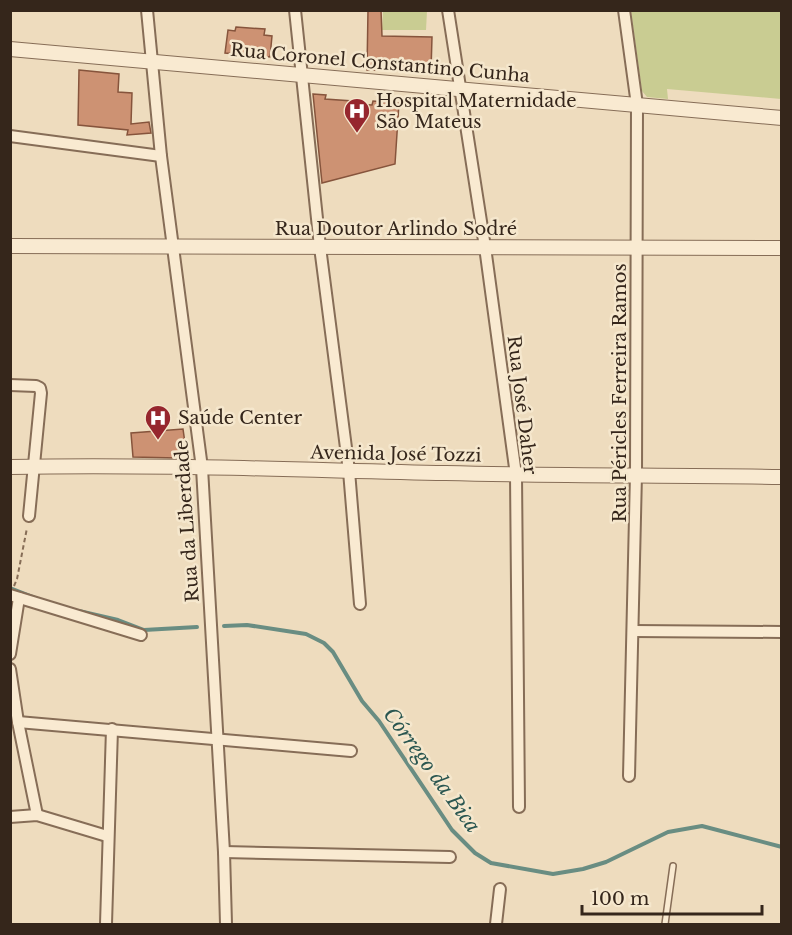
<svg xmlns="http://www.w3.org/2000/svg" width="792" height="935" font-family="'Libre Baskerville',serif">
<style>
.green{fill:#c9cc92}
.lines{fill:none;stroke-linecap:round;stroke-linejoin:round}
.stream{stroke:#698d82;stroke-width:4}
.building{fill:#cd9273;stroke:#86543c;stroke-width:1.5}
.service-casing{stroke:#866d57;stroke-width:8}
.minor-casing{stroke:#866d57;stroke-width:14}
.tertiary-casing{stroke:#866d57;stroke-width:16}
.path{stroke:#866d57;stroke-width:2;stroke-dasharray:4.5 3;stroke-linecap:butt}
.service{stroke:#f9ead1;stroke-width:5}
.minor{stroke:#f9ead1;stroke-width:10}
.tertiary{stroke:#f9ead1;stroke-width:14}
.labels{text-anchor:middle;stroke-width:5;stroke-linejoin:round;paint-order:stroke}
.street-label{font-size:18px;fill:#35261b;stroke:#f5e7cd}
.poi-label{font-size:18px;fill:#35261b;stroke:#f5e7cd;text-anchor:start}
.water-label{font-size:20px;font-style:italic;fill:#2a5650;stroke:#f5e7cd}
</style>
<rect width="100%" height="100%" fill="#eedcbe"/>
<g class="green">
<path d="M383,11H427L426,30H382Z"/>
<path d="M631,11H781V99L667,89L668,99L647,97L642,91Z"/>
</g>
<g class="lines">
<g class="stream">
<path d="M10,588L38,599"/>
<path d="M79,611L118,620L144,630L197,627"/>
<path d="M224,626L247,625L306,634L324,643L333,652L362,701L379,721L452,830L475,853L491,863L553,874L583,869L606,862L668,832L702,826L782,847"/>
</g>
</g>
<g class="building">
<path d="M368,10H381L382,36L432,37L431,71L367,70Z"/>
<path d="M236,27L265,29L264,35L272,36L270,57L225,53L228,30L235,31Z"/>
<path d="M79,70L119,74L118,92L132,93L131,124L149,122L151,133L127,135L128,130L78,125Z"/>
<path d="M313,94L326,95L325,99L353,101V104L372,105L373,101L399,103L395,164L322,183Z"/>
<path d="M183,429L186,450L177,458L133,457L131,433Z"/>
</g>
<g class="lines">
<g class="service-casing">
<path id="service" d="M665,924L673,866"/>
</g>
<g class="minor-casing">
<g id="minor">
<path d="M147,10L161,156L202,468L224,852L226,924"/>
<path d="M295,10L320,247L349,471L360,604"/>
<path d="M448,10L485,247L516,475L519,807"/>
<path d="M624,10L637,105L636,474L629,776"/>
<path d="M10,136L161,156"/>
<path d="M10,385L36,386L40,388L41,393L29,516"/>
<path d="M10,595L141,635"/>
<path d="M633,631L782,632"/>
<path d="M10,654L19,598"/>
<path d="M10,669L18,722L37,815"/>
<path d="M18,722L351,751"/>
<path d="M10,817L37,815L107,836"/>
<path d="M224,852L450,857"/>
<path d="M106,924L112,729"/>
<path d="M496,924L500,889"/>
</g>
</g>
<g class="tertiary-casing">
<g id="tertiary">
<path d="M10,49C268,70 525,95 782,118"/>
<path d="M10,246L782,248"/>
<path d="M10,467C155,464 301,470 446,473C558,476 670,475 782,477"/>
</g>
</g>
<path class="path" d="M14,586L17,579L27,528"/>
<use href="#service" class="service"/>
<use href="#minor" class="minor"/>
<use href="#tertiary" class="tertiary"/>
</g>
<defs>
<g id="hospital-pin" transform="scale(1.35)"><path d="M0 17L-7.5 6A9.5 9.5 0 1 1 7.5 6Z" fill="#96262e" stroke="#f5e7cd"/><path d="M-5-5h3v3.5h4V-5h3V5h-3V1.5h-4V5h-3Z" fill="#fff"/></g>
</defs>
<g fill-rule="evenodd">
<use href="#hospital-pin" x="357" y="111"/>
<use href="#hospital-pin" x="158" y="418"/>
</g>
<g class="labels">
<g class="street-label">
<text transform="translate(380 63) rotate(5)" y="6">Rua Coronel Constantino Cunha</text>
<text x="396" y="235">Rua Doutor Arlindo Sodré</text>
<text transform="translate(620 393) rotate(-90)" y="6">Rua Péricles Ferreira Ramos</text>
<text transform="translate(522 405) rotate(83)" y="6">Rua José Daher</text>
<text transform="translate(396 454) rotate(1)" y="6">Avenida José Tozzi</text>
<text transform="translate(187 521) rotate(-94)" y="6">Rua da Liberdade</text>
</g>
<g class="poi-label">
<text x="376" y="107">Hospital Maternidade<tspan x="376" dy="21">São Mateus</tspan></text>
<text x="178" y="424">Saúde Center</text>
</g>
<g class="water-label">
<text transform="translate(432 770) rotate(54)" y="7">Córrego da Bica</text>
</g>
</g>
<rect width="792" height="935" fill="none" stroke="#35261b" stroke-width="24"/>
<path d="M582 905v9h180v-9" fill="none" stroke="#35261b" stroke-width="3"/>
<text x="591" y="905" font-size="18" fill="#35261b" stroke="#f5e7cd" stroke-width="4.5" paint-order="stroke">100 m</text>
</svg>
